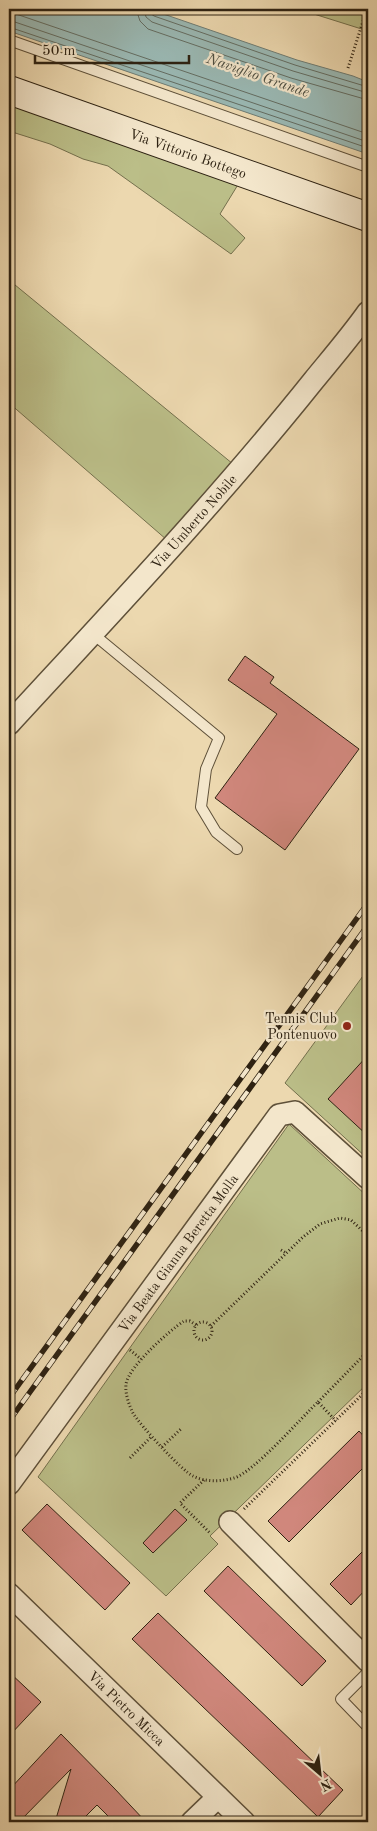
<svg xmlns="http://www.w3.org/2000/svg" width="377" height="1831" font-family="'Old Standard TT',serif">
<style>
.green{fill:#bbbe88;stroke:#74704d}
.water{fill:#9ab8b3;stroke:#6f7c73}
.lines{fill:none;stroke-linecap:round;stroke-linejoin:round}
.shore{stroke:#646d62;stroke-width:1}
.building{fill:#d0877c;stroke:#2e2212}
.lane-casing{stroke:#5e5039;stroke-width:12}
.street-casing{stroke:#5e5039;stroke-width:24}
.secondary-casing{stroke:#2e2212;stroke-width:30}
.path{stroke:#2e2212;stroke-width:3;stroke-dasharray:1 2.5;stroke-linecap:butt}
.lane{stroke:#f3e6cb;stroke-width:10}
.street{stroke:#f3e6cb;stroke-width:21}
.secondary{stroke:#f3e6cb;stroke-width:28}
.rail-casing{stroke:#2e2212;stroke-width:5.5}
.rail{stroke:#f3e6cb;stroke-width:4;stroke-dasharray:11;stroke-linecap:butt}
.path-bridge{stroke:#2e2212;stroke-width:3;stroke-dasharray:1 2.5;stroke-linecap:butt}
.poi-dot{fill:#8f2418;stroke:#f3e6cb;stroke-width:2}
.labels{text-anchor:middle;stroke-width:4.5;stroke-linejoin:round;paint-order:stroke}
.street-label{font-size:14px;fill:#2e2212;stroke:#f3e6cb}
.poi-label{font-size:14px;fill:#2e2212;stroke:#f3e6cb;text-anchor:end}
.water-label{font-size:15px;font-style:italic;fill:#4e4f42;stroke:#f3e6cb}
</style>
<rect width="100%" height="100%" fill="#ecd8af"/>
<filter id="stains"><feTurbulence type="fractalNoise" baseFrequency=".004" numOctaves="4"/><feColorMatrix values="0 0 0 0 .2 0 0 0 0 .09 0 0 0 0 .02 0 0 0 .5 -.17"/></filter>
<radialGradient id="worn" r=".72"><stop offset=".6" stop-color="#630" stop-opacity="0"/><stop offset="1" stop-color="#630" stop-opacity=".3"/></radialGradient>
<g class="green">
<path d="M298,9H368V31Z"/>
<path d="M9,104L239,183L220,214L245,238L231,254L108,166L83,159L50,144L9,131Z"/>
<path d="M9,280L233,464L167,540L9,403Z"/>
<path d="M368,969V1159L285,1083Z"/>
<path d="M289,1124L368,1197V1383L210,1536L218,1544L166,1596L38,1477Z"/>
</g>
<path class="water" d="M9,9H149L297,60L353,76L368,82V154L9,31Z"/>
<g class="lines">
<g class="shore">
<path d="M136,9L140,21L148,29L291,78L368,100"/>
<path d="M144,9L146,17L152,22L293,71L368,93"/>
<path d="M150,9V13L154,16L295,65L368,87"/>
<path d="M9,13L16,14L368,134"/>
<path d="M9,20L368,142"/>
<path d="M9,27L368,148"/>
</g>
</g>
<g class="building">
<path d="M245,656L274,677L270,683L359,749L285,850L215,798L277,714L228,680Z"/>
<path d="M368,1055V1136L328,1099Z"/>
<path d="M359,1431L368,1441V1463L289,1542L268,1521Z"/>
<path d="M47,1504L130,1583L105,1610L22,1530Z"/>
<path d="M175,1509L187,1520L153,1553L143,1543Z"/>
<path d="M368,1546V1587L351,1605L330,1584Z"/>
<path d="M228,1566L326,1661L302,1686L204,1591Z"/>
<path d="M158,1613L343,1790L318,1817L132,1639Z"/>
<path d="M9,1672L41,1702L9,1736Z"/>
<path d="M61,1734L114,1788L146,1822H114L97,1805L80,1822H55L71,1769L19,1822H9V1790Z"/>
</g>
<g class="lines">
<g class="lane-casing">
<g id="lane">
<path d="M9,40L368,167"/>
<path d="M92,633L219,738L206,769L201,807L216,832L237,849"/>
<path d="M368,1672L341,1699L368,1727"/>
</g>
</g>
<g class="street-casing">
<g id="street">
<path id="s1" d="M9,724C113,611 218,500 314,380C332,358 351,336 368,312"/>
<path id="s2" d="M9,1484L279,1115L295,1112L368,1178"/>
<path d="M230,1522L368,1661"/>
<path id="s3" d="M9,1594L244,1822"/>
<path d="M192,1822L218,1797"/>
</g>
</g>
<g class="secondary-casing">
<g id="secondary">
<path id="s4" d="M9,90L368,217"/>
</g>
</g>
<g class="path">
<path d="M348,68L367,9"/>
<path d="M281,1250L286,1253"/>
<circle cx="203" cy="1331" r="9"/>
<path d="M196,1325L190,1321H184C169,1331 129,1366 126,1384C125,1394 129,1405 133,1413C139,1424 182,1471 193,1476C205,1482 220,1482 234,1478C253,1473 301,1418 318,1402L336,1421"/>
<path d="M211,1326L303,1237L320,1224L340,1218L351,1220L368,1236"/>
<path d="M130,1350L141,1359"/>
<path d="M318,1402L368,1351"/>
<path d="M162,1447L182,1428"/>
<path d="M130,1458L152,1436"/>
<path d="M204,1480L180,1503L211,1534"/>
<path d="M244,1509L368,1389"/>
<path d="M9,1511L14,1504"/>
</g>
<use href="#lane" class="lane"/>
<use href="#street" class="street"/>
<use href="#secondary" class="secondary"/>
<g class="rail-casing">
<g id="rail">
<path d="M9,1398L368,903"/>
<path d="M9,1421L368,925"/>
</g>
</g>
<use href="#rail" class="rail"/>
<path class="path-bridge" d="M351,9L368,14"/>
</g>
<circle class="poi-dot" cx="347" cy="1026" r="5"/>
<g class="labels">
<g class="street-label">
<text dy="5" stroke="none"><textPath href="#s4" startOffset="190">Via Vittorio Bottego</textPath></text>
<text dy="5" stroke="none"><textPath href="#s1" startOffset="274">Via Umberto Nobile</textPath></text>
<text dy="5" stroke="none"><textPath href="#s2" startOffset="286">Via Beata Gianna Beretta Molla</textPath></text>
<text dy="5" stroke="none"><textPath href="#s3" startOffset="164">Via Pietro Micca</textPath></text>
</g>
<g class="poi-label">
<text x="337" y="1023">Tennis Club<tspan x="337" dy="16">Pontenuovo</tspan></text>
</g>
<g class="water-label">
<text transform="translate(258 75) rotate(19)" y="5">Naviglio Grande</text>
</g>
</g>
<rect width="377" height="1831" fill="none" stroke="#ecd8af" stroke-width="30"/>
<rect x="10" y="10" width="357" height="1811" fill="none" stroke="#2e2212" stroke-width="2.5"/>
<rect x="15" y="15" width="347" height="1801" fill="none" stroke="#2e2212"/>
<g transform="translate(320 1774) rotate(152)" stroke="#f3e6cb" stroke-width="4" paint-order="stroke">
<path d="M0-4L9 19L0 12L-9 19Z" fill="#2e2212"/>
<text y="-8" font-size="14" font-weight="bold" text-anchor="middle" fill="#2e2212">N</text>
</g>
<path d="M35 55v8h154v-8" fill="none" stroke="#2e2212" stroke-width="2.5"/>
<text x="42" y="55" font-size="15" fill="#2e2212" stroke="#f3e6cb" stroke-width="4" paint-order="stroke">50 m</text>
<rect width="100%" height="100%" filter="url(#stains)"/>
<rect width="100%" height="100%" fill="url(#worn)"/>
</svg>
